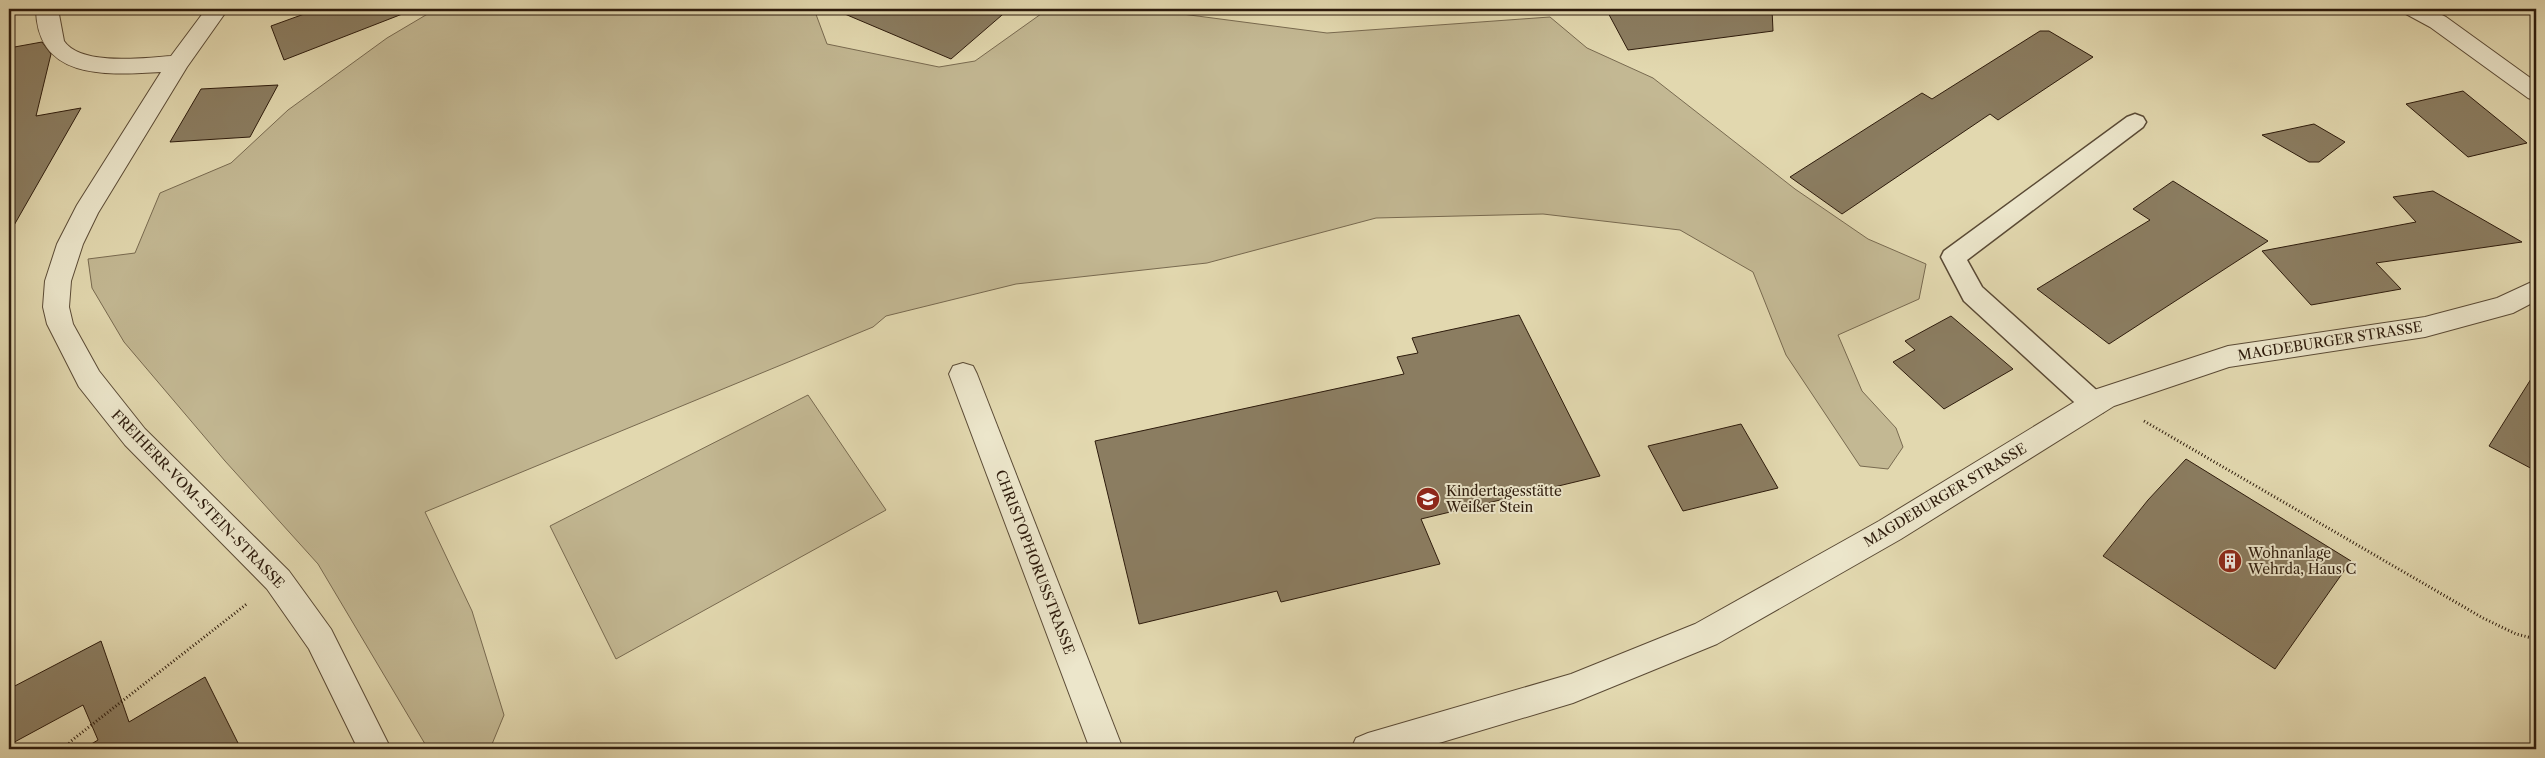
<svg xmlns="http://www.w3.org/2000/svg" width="2545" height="758" font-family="'Libre Caslon Text',serif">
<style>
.green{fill:#c3b893;stroke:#786a50}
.building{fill:#8b7d61;stroke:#2d1b0c}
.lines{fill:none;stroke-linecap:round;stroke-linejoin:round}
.service-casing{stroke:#5a4a35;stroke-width:3}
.minor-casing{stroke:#5a4a35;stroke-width:2}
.path{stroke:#2d1b0c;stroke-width:3;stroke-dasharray:1 2.5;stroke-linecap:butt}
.service{fill:#ece6cb;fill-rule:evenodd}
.minor{fill:#ece6cb;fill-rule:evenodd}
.labels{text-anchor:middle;stroke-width:4;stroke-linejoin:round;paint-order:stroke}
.street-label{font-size:14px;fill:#2d1b0c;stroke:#ece6cb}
.poi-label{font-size:14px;fill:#2d1b0c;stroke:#ece6cb;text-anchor:start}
</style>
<rect width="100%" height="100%" fill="#e2d8af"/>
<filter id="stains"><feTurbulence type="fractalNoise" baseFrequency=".004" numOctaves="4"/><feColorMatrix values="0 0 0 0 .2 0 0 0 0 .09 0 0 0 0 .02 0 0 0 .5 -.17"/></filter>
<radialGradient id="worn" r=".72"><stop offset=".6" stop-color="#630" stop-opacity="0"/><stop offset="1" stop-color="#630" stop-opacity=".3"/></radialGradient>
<g class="green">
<path d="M436,9H814L827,44L939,67L975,61L1048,9H1156L1182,14L1327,33L1550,17L1587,48L1653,78L1795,189L1868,239L1926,264L1919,299L1838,335L1862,391L1896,428L1903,447L1888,469L1860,466L1786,355L1753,272L1680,230L1543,214L1376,218L1207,263L1016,284L886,316L873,327L425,512L472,611L504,715L490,749H428L318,564L225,461L124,342L92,288L88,259L135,253L160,193L231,163L288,110L387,38Z"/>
<path d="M808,395L886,510L616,659L550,526Z"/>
</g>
<g class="building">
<path d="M318,9H410V11L284,60L271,26Z"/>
<path d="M833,9H1009L951,59Z"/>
<path d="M1606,9H1772L1773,31L1628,50Z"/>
<path d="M2040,31H2049L2093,57L1998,120L1990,114L1842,214L1790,177L1922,93L1932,99Z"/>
<path d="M42,42L51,54L36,116L81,108L9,234V48Z"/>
<path d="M278,85L250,137L170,142L201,89Z"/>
<path d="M2463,91L2527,143L2468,157L2406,104Z"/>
<path d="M2314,124L2345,142L2319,162H2309L2262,135Z"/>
<path d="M2173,181L2268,241L2109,344L2037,289L2150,220L2133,209Z"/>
<path d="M2433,191L2522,242L2376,263L2401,289L2311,305L2262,251L2416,222L2393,197Z"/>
<path d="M1519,315L1600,476L1421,519L1440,564L1281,602L1277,591L1139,624L1095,441L1404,374L1397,357L1418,353L1412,338Z"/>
<path d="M1951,316L2013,369L1944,409L1893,362L1915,350L1905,341Z"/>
<path d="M2536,371V471L2489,446Z"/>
<path d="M1741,424L1778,488L1683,511L1648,446Z"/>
<path d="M2186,459L2351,561L2275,669L2103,556L2148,500Z"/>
<path d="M101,641L129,722L205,677L241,749H83L98,740L83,705L9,745V689Z"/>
</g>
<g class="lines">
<g class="service-casing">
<path id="service" d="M2135,114L2143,117L2146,122L2143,127L1967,260L1982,287L2103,396L2107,404L2103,412L2094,415L2085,412L1964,301L1941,257L1944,251L2127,117Z"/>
</g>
<g class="minor-casing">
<g id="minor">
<path d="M36,9H58L64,41C81,66 144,58 171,56L206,9H228L187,67L98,213L83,244L71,281L69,307L73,324L99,371L145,429L289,571L331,629L391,749H358L309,649L267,589L125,445L79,387L47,324L43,307L45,281L57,244L77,205L161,72C108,75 37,81 36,9Z"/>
<path d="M2403,9H2430L2446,17L2536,82V101L2528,98L2430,27L2406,14Z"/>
<path d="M2536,280V301L2513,313L2425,337L2229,367L2114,406L1901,539L1717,644L1573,703L1419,749H1351L1356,738L1368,733L1571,674L1695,624L1879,521L2094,390L2228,346L2425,317L2497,298Z"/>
<path d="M963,363L973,366L977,374L1123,749H1090L949,374L953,366Z"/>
</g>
</g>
<g class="path">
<path d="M2144,421L2483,618L2516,634L2536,639"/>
<path d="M65,749L71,741L248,603"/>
</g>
<use href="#service" class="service"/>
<use href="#minor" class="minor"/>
</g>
<defs>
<g id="school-disc" transform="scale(1.25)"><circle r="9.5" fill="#8f2418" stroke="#ece6cb"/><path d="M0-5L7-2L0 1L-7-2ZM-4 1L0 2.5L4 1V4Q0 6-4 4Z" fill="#fff"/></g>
<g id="building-disc" transform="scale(1.25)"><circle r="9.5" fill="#8f2418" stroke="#ece6cb"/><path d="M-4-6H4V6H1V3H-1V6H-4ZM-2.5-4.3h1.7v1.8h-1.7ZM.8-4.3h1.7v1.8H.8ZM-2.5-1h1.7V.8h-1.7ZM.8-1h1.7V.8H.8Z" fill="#fff"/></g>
</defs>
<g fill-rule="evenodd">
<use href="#school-disc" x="1428" y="499"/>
<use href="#building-disc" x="2230" y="561"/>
</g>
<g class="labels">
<g class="street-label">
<text transform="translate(2330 341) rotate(-9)" y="5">MAGDEBURGER STRASSE</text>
<text transform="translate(1945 495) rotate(-31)" y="5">MAGDEBURGER STRASSE</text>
<text transform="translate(198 499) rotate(46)" y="5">FREIHERR-VOM-STEIN-STRASSE</text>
<text transform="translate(1035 562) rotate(69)" y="5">CHRISTOPHORUSSTRASSE</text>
</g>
<g class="poi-label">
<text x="1446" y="496">Kindertagesstätte<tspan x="1446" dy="16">Weißer Stein</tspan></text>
<text x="2248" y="558">Wohnanlage<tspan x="2248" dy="16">Wehrda, Haus C</tspan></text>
</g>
</g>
<rect width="2545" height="758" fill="none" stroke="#e2d8af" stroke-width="30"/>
<rect x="10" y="10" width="2525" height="738" fill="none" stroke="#2d1b0c" stroke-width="2.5"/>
<rect x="15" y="15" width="2515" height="728" fill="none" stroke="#2d1b0c"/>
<rect width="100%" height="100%" filter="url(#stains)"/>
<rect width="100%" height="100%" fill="url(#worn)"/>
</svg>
